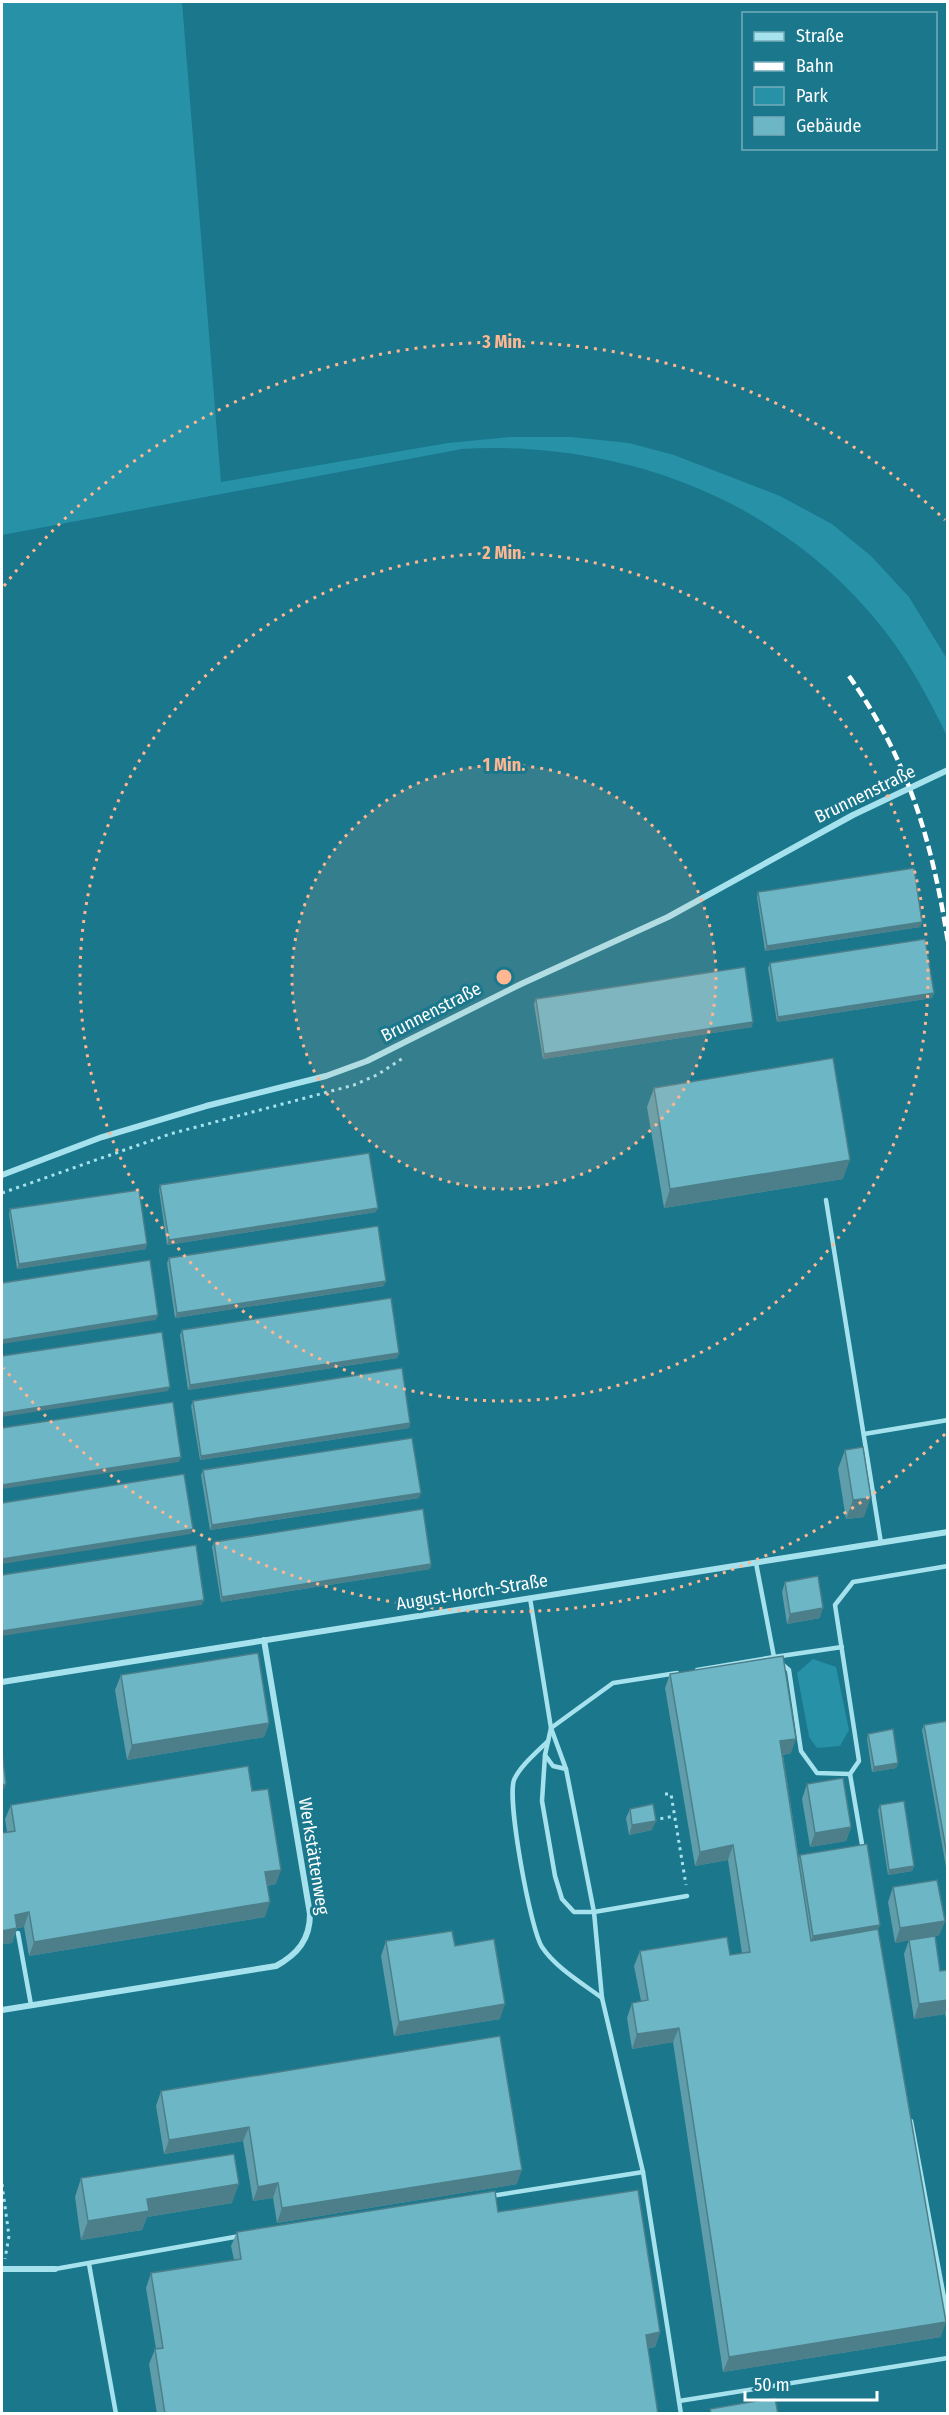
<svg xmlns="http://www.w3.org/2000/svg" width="949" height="2415" font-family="'Fira Sans Condensed',sans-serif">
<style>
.green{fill:#2691a7}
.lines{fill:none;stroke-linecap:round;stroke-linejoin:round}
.path{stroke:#a6e2ed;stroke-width:3;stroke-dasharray:3 4.5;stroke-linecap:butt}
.lane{stroke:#a6e2ed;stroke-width:4.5}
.street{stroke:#a6e2ed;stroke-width:6}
.rail{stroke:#fff;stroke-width:4.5;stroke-dasharray:10 4.5;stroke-linecap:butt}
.wall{fill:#5e9da9}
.shaded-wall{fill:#4c7f8a}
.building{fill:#6db6c5;stroke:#4c7f8a;stroke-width:1.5}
.ring{fill:none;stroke:#ffb691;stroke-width:3;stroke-dasharray:3 6}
.labels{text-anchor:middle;stroke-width:6;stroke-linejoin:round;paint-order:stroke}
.street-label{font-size:18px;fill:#fff;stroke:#1a778c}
.centre{fill:#ffb691;stroke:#1a778c;stroke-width:3}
.ring-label{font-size:18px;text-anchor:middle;font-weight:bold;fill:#ffb691;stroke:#1a778c;stroke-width:6;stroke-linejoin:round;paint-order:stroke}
</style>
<rect width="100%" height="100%" fill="#1a778c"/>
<g class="green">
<path d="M2,2H182L221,482L448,443L511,437H571L629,443L674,455L780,496L832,524L871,556L909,597L947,659V736C929,699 910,663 884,630C783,500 623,440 462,449L2,535Z"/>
<path d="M813,1659L836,1667L849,1730L840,1746L817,1748L809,1737L797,1673Z"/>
</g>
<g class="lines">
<g class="path">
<path d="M2,1193L170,1134L354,1085L377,1075L403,1058"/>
<path d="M665,1794H671L686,1885"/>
<path d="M653,1820L675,1816"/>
<path d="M2,2184L9,2236L5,2259"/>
</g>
<g class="lane">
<path d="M826,1200L881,1543"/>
<path d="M864,1434L948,1420"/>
<path d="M530,1598L551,1728L566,1769L594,1912L602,1998L643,2172L681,2414"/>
<path d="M774,1657L842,1647"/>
<path d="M782,1664L789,1670L801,1751L817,1773L850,1774"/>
<path d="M697,1670L774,1657L756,1563"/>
<path d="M677,1673L613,1683L551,1728L545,1755L542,1801L555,1876L562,1899L574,1912H594L687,1896"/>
<path d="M548,1741C537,1752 520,1766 514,1780C507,1800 530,1928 542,1947C556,1968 582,1983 602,1998"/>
<path d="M545,1755L553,1766L566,1769"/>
<path d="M863,1850L850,1774L859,1761L835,1605L853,1582L948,1566"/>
<path d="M18,1933L31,2005"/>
<path d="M911,2121L948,2319"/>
<path d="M491,2196L643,2172"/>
<path d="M89,2264L116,2414"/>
<path d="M55,2269L240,2236"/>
<path d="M679,2401L948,2358"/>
</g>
<g class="street">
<path d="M2,1175L102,1137L206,1106L326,1076L367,1061L521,984L668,917L853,815L948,770"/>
<path d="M2,1682L948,1532"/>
<path d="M2,2010L276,1966C298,1954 310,1939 310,1914L264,1640"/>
<path d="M2,2269H55"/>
</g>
<path class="rail" d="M849,676C909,761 932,841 948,942"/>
</g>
<g class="wall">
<path d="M758,892L922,922L920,927L765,951L757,897Z"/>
<path d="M770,963L934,993L932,998L777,1022L768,968Z"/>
<path d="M536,999L752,1027L543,1059L534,1004Z"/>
<path d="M654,1088L843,1179L664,1208L647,1107Z"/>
<path d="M160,1185L376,1212L167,1245L159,1190Z"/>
<path d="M10,1209L146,1249L17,1269L9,1214Z"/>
<path d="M169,1258L384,1286L175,1318L167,1263Z"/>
<path d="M182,1330L399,1353L397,1358L188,1390L180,1335Z"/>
<path d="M193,1401L410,1423L409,1428L200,1460L191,1406Z"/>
<path d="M845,1450L864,1517L846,1519L838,1469Z"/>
<path d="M203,1470L419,1498L210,1530L201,1475Z"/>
<path d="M214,1542L431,1564L430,1569L221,1602L212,1547Z"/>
<path d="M785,1582L820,1618L787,1624L782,1592Z"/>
<path d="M670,1674L791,1753L783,1755L799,1859L800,1855L878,1929L941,2337L723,2372L673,2042L632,2049L627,2018L632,2003L641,2001L634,1966L640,1951L730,1955L742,1953L728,1860L695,1866L665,1688Z"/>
<path d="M121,1675L269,1723L264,1737L127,1760L115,1690Z"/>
<path d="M948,1721V1872L947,1873L922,1730L924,1725Z"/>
<path d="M868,1734L898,1763L896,1768L872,1772L867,1739Z"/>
<path d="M807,1784L851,1827L846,1841L810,1847L802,1799Z"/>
<path d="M252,1791L276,1884L267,1886L265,1917L29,1956L24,1927L17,1928L12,1943L2,1944V1833L7,1832L5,1819L11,1805Z"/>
<path d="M880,1805L914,1866L912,1871L888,1875L878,1810Z"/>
<path d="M630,1809L652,1830L629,1835L626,1818Z"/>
<path d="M893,1887L945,1921L939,1935L935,1936L940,1971L948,1970V2028L945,2014L914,2019L904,1954L909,1940L895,1943L888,1902Z"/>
<path d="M386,1941L455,1946L500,2019L394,2036L381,1956Z"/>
<path d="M161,2091L517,2184L277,2223L273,2198L253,2201L243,2141L164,2154L156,2106Z"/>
<path d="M81,2178L232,2203L147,2217L142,2230L81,2240L75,2197Z"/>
<path d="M498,2212L660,2332L655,2347L648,2348L658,2414H157L149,2364L155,2349H156L146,2288L151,2273L234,2260L231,2246L237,2232Z"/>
</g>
<g class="shaded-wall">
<path d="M922,922L920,927L765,951L767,946Z"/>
<path d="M934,993L932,998L777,1022L778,1017Z"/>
<path d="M753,1022L752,1027L543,1059L544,1054Z"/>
<path d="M850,1160L843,1179L664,1208L670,1189Z"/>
<path d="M378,1208L376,1212L167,1245L169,1240Z"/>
<path d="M147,1244L146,1249L17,1269L19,1264Z"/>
<path d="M386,1281L384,1286L175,1318L177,1313Z"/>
<path d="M158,1315L156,1320L2,1344V1340Z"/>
<path d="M399,1353L397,1358L188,1390L190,1385Z"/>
<path d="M170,1387L168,1391L2,1417V1413Z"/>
<path d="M410,1423L409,1428L200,1460L201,1456Z"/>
<path d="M181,1457L179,1462L2,1489V1485Z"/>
<path d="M421,1493L419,1498L210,1530L212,1525Z"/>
<path d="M871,1498L864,1517L846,1519L853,1500Z"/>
<path d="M193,1529L191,1534L2,1564V1559Z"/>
<path d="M431,1564L430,1569L221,1602L222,1597Z"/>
<path d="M204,1600L202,1605L2,1636V1631Z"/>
<path d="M823,1608L820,1618L787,1624L790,1614Z"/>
<path d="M269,1723L264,1737L127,1760L132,1745Z"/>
<path d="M796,1739L791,1753L775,1756L780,1741Z"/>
<path d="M898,1763L896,1768L872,1772L874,1767Z"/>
<path d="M6,1784L4,1789L2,1790V1785Z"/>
<path d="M656,1821L652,1830L629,1835L632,1825Z"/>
<path d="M851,1827L846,1841L810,1847L815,1833Z"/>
<path d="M733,1845L728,1860L695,1866L700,1852Z"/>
<path d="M914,1866L912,1871L888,1875L889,1870Z"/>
<path d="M281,1870L276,1884L260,1887L265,1872Z"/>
<path d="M270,1902L265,1917L29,1956L34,1942Z"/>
<path d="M29,1912L24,1927L9,1929L15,1915Z"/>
<path d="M945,1921L939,1935L895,1943L900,1928Z"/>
<path d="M880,1925L873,1944L806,1955L813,1936Z"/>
<path d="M17,1928L12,1943L2,1944V1931Z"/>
<path d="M948,2000V2008L945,2014L914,2019L919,2004Z"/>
<path d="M505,2004L500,2019L394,2036L399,2022Z"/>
<path d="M679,2028L673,2042L632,2049L637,2034Z"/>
<path d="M249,2127L243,2141L164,2154L169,2140Z"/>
<path d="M522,2170L517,2184L277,2223L282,2208Z"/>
<path d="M278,2183L273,2198L253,2201L258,2187Z"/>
<path d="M239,2184L232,2203L147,2217L142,2230L81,2240L88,2221L147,2199Z"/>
<path d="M946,2322L941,2337L723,2372L729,2357Z"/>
<path d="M660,2332L655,2347L640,2349L646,2335Z"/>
</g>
<g class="building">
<path d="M914,868L922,922L767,946L758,892Z"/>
<path d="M925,939L934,993L778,1017L770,963Z"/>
<path d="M745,967L753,1022L544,1054L536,999Z"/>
<path d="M833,1058L850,1160L670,1189L654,1088Z"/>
<path d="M369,1153L378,1208L169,1240L160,1185Z"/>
<path d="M139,1190L147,1244L19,1264L10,1209Z"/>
<path d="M378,1226L386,1281L177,1313L169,1258Z"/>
<path d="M150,1260L158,1315L2,1340V1283Z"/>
<path d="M391,1298L399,1353L190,1385L182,1330Z"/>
<path d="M162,1332L170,1387L2,1413V1356Z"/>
<path d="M402,1368L410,1423L201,1456L193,1401Z"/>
<path d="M173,1402L181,1457L2,1485V1428Z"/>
<path d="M412,1438L421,1493L212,1525L203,1470Z"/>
<path d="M863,1447L871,1498L853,1500L845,1450Z"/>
<path d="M184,1474L193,1529L2,1559V1503Z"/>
<path d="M423,1509L431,1564L222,1597L214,1542Z"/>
<path d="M196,1545L204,1600L2,1631V1575Z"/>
<path d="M818,1576L823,1608L790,1614L785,1582Z"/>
<path d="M258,1653L269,1723L132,1745L121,1675Z"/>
<path d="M783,1656L796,1739L780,1741L811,1941L878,1929L946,2322L729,2357L679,2028L637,2034L632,2003L648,2000L640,1951L727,1937L730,1955L750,1952L733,1845L700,1852L670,1674Z"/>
<path d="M948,1721V1861L924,1725Z"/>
<path d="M893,1729L898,1763L874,1767L868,1734Z"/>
<path d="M2,1753L6,1784L2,1785Z"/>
<path d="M248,1766L252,1791L268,1789L281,1870L265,1872L270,1902L34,1942L29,1912L15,1915L17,1928L2,1931V1833L15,1831L11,1805Z"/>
<path d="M843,1778L851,1827L815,1833L807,1784Z"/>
<path d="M904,1801L914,1866L889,1870L880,1805Z"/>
<path d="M653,1804L656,1821L632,1825L630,1809Z"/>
<path d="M867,1844L880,1925L813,1936L800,1855Z"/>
<path d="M937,1880L945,1921L900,1928L893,1887Z"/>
<path d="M452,1931L455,1946L494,1939L505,2004L399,2022L386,1941Z"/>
<path d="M935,1936L940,1971L948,1970V2000L919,2004L909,1940Z"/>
<path d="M500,2036L522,2170L282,2208L278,2183L258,2187L249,2127L169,2140L161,2091Z"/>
<path d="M234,2154L239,2184L147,2199L149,2211L88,2221L81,2178Z"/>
<path d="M638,2190L660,2332L646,2335L658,2414H165L155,2349L163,2348L151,2273L241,2259L237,2232L495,2191L498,2212Z"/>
<path d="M775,2398L778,2414H711L710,2409Z"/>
</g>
<circle cx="504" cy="977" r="212" fill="#ffb691" fill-opacity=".12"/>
<g class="ring">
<circle cx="504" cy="977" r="212"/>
<circle cx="504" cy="977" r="424"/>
<path d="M945 1434A635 635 0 0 1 4 1368M4 586A635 635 0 0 1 945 520"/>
</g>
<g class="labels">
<g class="street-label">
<text transform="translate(865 794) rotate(-26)" y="6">Brunnenstraße</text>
<text transform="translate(431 1012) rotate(-27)" y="6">Brunnenstraße</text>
<text transform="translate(472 1592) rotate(-9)" y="6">August-Horch-Straße</text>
<text transform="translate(314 1856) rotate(81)" y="6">Werkstättenweg</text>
</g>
</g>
<circle cx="504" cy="977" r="9" class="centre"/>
<g class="ring-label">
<text x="504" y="348">3 Min.</text>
<text x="504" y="559">2 Min.</text>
<text x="504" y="771">1 Min.</text>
</g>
<rect width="949" height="2415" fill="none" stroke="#ffffff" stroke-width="6"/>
<rect x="742" y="12" width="195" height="138" fill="#1a778c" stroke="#76adba" stroke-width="1.5"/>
<rect x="754" y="32" width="30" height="9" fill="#a6e2ed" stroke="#76adba" stroke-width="1.5"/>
<text x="796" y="42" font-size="18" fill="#ffffff">Straße</text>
<rect x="754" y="62" width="30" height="9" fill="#ffffff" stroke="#76adba" stroke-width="1.5"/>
<text x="796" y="72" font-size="18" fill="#ffffff">Bahn</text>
<rect x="754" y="87" width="30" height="18" fill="#2691a7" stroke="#76adba" stroke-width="1.5"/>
<text x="796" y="102" font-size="18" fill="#ffffff">Park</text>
<rect x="754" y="117" width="30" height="18" fill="#6db6c5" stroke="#76adba" stroke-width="1.5"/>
<text x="796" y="132" font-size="18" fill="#ffffff">Gebäude</text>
<path d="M745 2391v9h132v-9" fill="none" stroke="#ffffff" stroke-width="3"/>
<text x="754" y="2391" font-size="18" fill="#ffffff" stroke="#1a778c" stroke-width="4.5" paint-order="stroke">50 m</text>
</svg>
